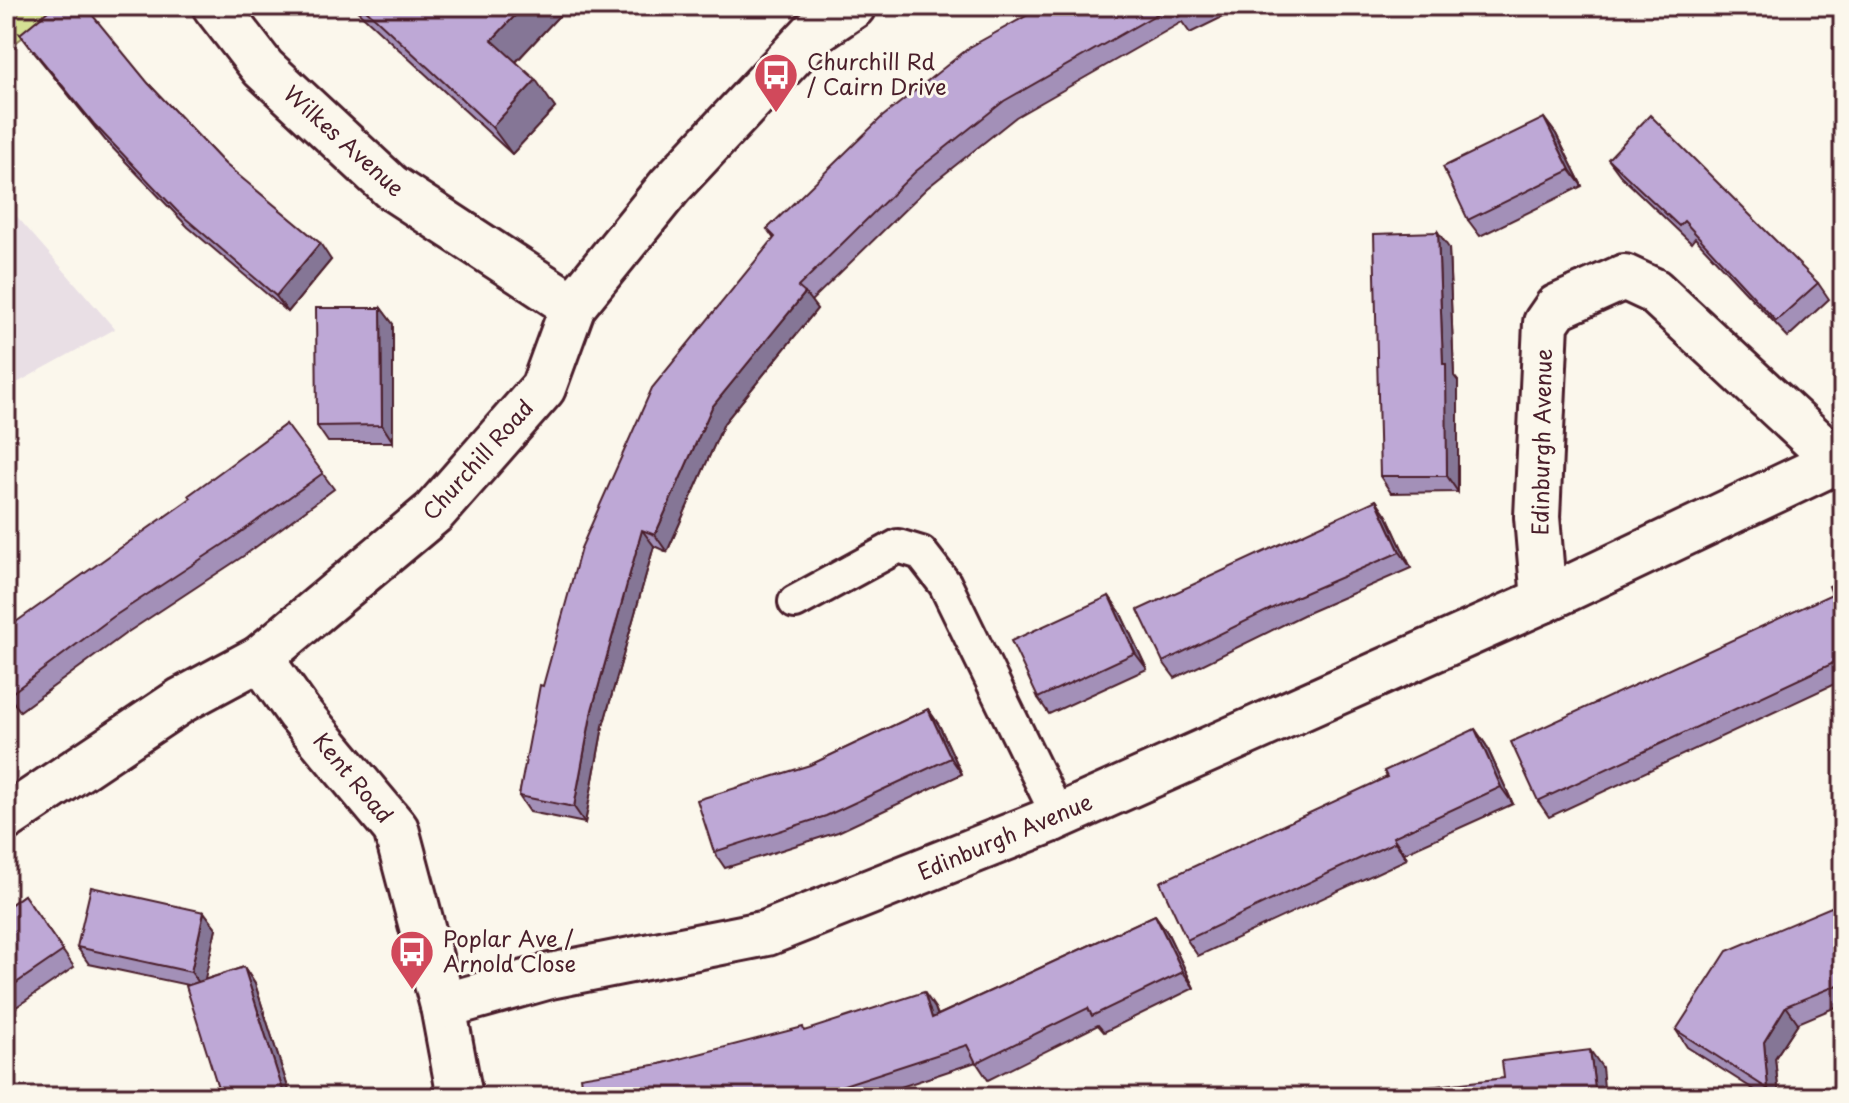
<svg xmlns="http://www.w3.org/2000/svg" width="1849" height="1103" font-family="'Playpen Sans',sans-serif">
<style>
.built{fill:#e9dfe5}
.green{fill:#d5e195;stroke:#908060;stroke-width:2}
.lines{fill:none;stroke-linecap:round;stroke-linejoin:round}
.service-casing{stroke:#4a1f2b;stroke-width:38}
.minor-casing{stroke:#4a1f2b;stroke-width:50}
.tertiary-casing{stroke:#4a1f2b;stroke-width:50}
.service{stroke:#fbf7ec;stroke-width:32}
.minor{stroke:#fbf7ec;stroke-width:44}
.tertiary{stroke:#fbf7ec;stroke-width:44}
.wall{fill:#a390b8;stroke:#4a1f2b;stroke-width:2}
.shaded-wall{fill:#857696;stroke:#4a1f2b;stroke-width:2}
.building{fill:#bea8d6;stroke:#4a1f2b;stroke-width:2}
.labels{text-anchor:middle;stroke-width:6;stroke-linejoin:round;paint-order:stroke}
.poi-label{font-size:22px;fill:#4a1f2b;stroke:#fbf7ec;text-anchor:start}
.street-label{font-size:22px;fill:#4a1f2b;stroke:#fbf7ec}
</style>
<rect width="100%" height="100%" fill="#fbf7ec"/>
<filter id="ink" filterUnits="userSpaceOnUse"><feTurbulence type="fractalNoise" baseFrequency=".0125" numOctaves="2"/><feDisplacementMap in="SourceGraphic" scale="16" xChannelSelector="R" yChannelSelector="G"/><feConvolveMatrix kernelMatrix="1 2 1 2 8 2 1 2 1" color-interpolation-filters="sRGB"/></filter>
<g filter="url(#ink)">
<path class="built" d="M6,204L115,329L6,389Z"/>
<path class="green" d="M6,6H64L6,50Z"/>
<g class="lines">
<g class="service-casing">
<path id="service" d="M795,602L898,546L921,553L945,584L1058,816"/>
</g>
<g class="minor-casing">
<g id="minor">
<path d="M215,6L263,68L391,187L573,306"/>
<path d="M1544,600L1537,517L1546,323L1557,307L1624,277L1654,291L1837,461"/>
<path d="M260,658L299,713L396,829L443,1006L460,1097"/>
<path d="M443,1006L550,976L767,933L1053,819L1544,600L1843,458"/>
</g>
</g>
<g class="tertiary-casing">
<path id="tertiary" d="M6,818L182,700L260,658L434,512L543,388L573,306L670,186L814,32L853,6"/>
</g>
<use href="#service" class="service"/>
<use href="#minor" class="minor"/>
<use href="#tertiary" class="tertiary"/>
</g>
<g class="wall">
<path d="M352,6H568L516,62L555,108L512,154Z"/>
<path d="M1044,6H1245L1190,33L1182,22L1016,117L927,188L811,301L817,309L724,423L667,552L654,546L603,726L585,823L530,812L519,796L543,686L774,239L767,229Z"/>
<path d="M20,34L148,83L225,164L331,260L288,312L188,227L105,140L32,50Z"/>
<path d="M1544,118L1556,134L1582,186L1480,236L1468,220Z"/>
<path d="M1608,159L1818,283L1829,299L1788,337L1695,238L1691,243L1620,175Z"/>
<path d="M1449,248L1454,376L1458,381V492L1391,493L1380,476Z"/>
<path d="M381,308L393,324V442H328L317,426Z"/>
<path d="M286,424L334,489L245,555L125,634L20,711L6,692L191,498Z"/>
<path d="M1376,500L1387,516L1411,568L1305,614L1175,678L1163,662Z"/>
<path d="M1843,580V680L1549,817L1538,801L1832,594Z"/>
<path d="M1109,596L1120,612L1147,669L1049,714L1038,698Z"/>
<path d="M928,709L939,725L962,774L838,832L725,868L714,852L810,765Z"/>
<path d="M1475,729L1486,745L1513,804L1404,853L1407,859L1198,956L1187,940L1387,777Z"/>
<path d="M24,895L74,967L6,1014V908Z"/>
<path d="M1843,902V1004L1798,1023L1775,1058L1779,1097H1749L1764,1096L1687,1047L1676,1030Z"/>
<path d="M204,912L216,928L204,980L244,967L255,984L291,1097H221L188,985L89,964L77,947Z"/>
<path d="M1155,915L1167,932L1194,988L1104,1032L1098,1025L988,1080L976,1062L871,1097H583L660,1064L805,1031L935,1008L938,1015Z"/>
</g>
<g class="shaded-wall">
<path d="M524,6H568L511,67L492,40Z"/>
<path d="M536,80L555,108L512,154L492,127Z"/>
<path d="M1544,118L1556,134L1582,186L1570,170Z"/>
<path d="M1438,232L1449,248L1454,376L1458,381V492L1447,476Z"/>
<path d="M320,243L331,260L288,312L276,296Z"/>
<path d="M805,293L817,309L724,423L667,552L655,535L712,407Z"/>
<path d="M381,308L393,324V442L382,425Z"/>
<path d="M1376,500L1387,516L1411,568L1400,552Z"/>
<path d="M642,530L654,546L603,726L585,823L574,807L592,710Z"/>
<path d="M1109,596L1120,612L1147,669L1135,653Z"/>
<path d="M928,709L939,725L962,774L951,758Z"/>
<path d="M1475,729L1486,745L1513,804L1501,787Z"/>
<path d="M1393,837L1404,853L1407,859L1395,842Z"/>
<path d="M204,912L216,928L203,988L191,972Z"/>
<path d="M1155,915L1167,932L1194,988L1183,972Z"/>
<path d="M244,967L255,984L291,1097H285Z"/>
<path d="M924,992L935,1008L944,1034L932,1018Z"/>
<path d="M1786,1006L1798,1023L1775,1058L1779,1097H1774L1768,1089L1764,1042Z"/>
<path d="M1590,1050L1602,1067L1605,1097H1596Z"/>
</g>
<g class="building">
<path d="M54,6H85L148,83L225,164L320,243L276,296L177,211L94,124L20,34Z"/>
<path d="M362,6H524L492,40L536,80L492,127Z"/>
<path d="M1044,6H1171L1004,101L915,172L798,287L805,293L712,407L655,535L642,530L592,710L574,807L519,796L540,685L543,686L581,548L652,388L775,237L767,229L882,117L970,47Z"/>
<path d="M1173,6H1200L1178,17Z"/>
<path d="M1650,115L1818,283L1776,321L1684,221L1679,226L1608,159Z"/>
<path d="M1544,118L1570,170L1468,220L1443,167Z"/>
<path d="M1438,232L1443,364H1446L1447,476H1380L1374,234Z"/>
<path d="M316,308H381L382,425L317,426Z"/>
<path d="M286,424L323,473L233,538L113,617L9,695L6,691V629L191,498L189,495Z"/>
<path d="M1376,500L1400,552L1293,598L1163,662L1138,610Z"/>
<path d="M1843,580V650L1835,653L1838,661L1538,801L1511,742L1832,594L1829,586Z"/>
<path d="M1109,596L1135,653L1038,698L1011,641Z"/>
<path d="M928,709L951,758L826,816L714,852L697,800L810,765Z"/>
<path d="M1475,729L1501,787L1393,837L1395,842L1187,940L1160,882L1387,777L1384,771Z"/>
<path d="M91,887L204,912L191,972L77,947Z"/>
<path d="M24,895L63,951L6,990V908Z"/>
<path d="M1843,902V983L1786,1006L1764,1042L1768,1089L1676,1030L1727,951Z"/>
<path d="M1155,915L1183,972L1092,1016L1088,1008L976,1063L967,1045L807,1097H583L580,1077L660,1064L803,1027L804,1031L924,992L932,1018Z"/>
<path d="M244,967L285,1097H221L186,986Z"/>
<path d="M1590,1050L1596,1097H1344L1504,1078L1502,1061Z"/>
</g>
</g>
<defs>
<g id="bus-pin" transform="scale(2.3)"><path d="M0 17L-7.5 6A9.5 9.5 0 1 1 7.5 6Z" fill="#d1495b" stroke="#fbf7ec"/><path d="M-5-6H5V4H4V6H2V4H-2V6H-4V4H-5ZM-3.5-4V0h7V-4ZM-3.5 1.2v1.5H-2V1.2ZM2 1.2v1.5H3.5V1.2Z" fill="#fff"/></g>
</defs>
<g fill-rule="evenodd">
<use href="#bus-pin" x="776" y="75"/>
<use href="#bus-pin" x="412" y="952"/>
</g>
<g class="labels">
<g class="poi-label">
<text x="807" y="70">Churchill Rd<tspan x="807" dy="25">/ Cairn Drive</tspan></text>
<text x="443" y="947">Poplar Ave /<tspan x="443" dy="25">Arnold Close</tspan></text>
</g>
<g class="street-label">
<text transform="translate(344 141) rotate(42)" y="8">Wilkes Avenue</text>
<text transform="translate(1542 442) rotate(-89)" y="8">Edinburgh Avenue</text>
<text transform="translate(478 460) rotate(-48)" y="8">Churchill Road</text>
<text transform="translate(353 778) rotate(50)" y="8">Kent Road</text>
<text transform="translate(1005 837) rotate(-23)" y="8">Edinburgh Avenue</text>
</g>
</g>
<rect width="1849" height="1103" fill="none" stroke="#fbf7ec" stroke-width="32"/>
<rect x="16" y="16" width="1817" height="1071" fill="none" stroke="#4a1f2b" stroke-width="3" filter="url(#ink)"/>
</svg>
